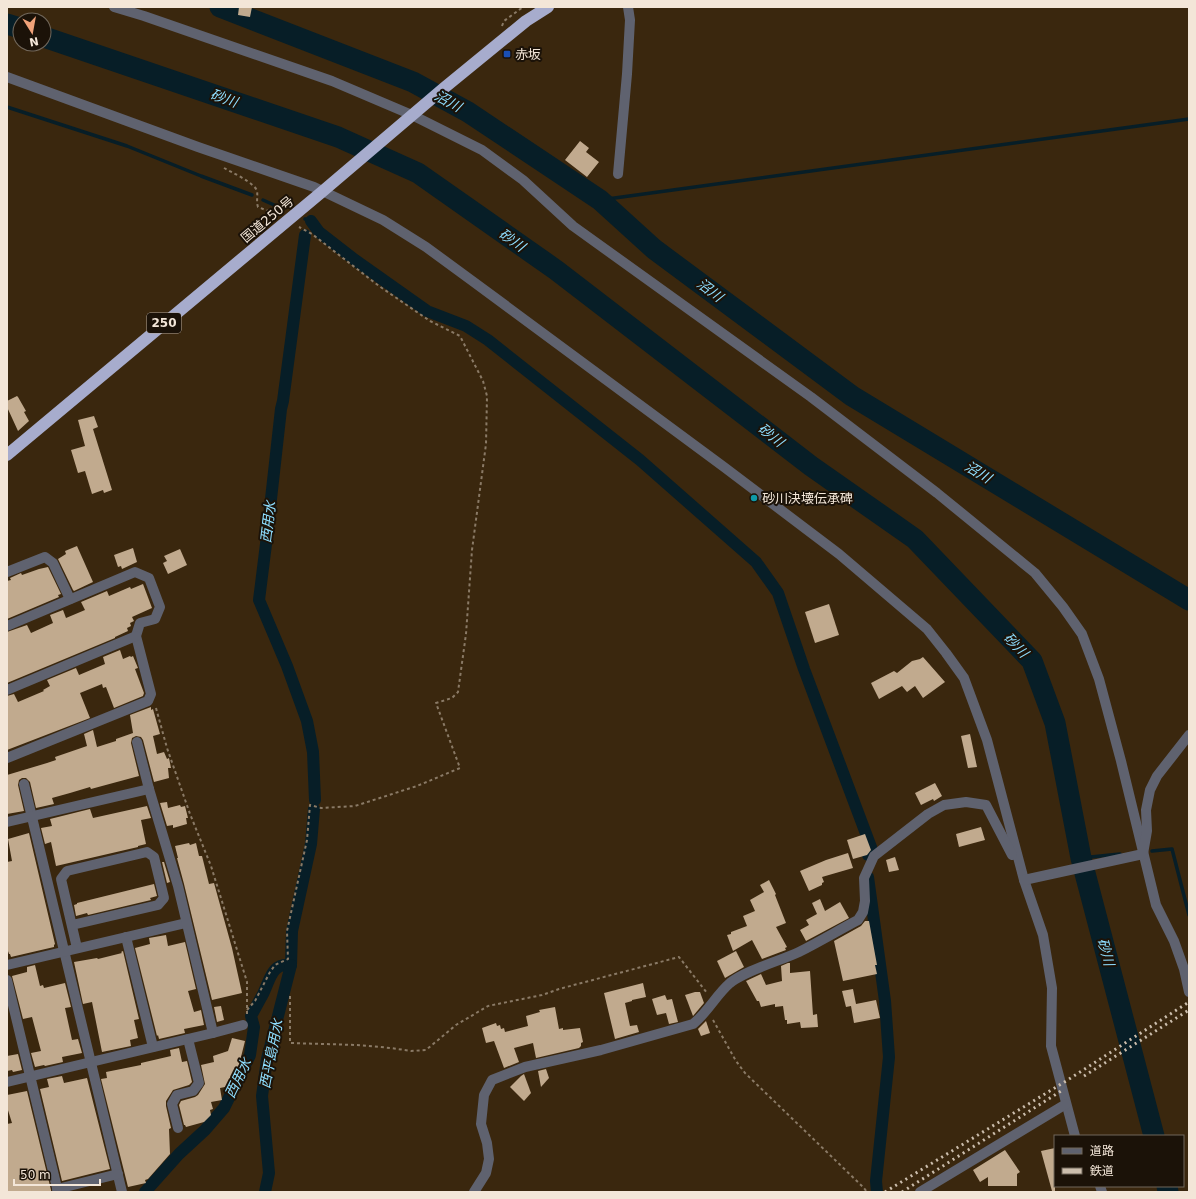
<svg xmlns="http://www.w3.org/2000/svg" width="1196" height="1199" font-family="'DejaVu Sans','Noto Sans JP',sans-serif">
<style>
.lines{fill:none;stroke-linecap:round;stroke-linejoin:round}
.stream{stroke:#071e27;stroke-width:3.5}
.canal{stroke:#071e27;stroke-width:12}
.river{stroke:#071e27;stroke-width:21}
.building{fill:#c1aa8e}
.path{stroke:#8a7a66;stroke-width:2;stroke-dasharray:3 3;stroke-linecap:butt}
.street{stroke:#5f626f;stroke-width:10}
.highway{stroke:#a7accd;stroke-width:12}
.rail{stroke:#ccbead;stroke-width:3;stroke-dasharray:2 4;stroke-linecap:butt}
.transit-dot{fill:#1a4fb4;stroke:#1b1208;stroke-width:1.5}
.culture-dot{fill:#0f9aa8;stroke:#1b1208;stroke-width:1.5}
.labels{text-anchor:middle;stroke-width:4;stroke-linejoin:round;paint-order:stroke}
.shield{fill:#1b1208;stroke:#b2a69a;stroke-width:1}
.shield-label{font-size:12px;font-weight:bold;fill:#f3e6d8}
.poi-label{font-size:13px;fill:#f3e6d8;stroke:#1b1208;text-anchor:start}
.street-label{font-size:13px;fill:#f3e6d8;stroke:#1b1208}
.water-label{font-size:14px;font-style:italic;fill:#8edeff;stroke:#1b1208}
</style>
<rect width="100%" height="100%" fill="#3a270e"/>
<g class="lines">
<g class="stream">
<path d="M7,107L127,146L201,176L252,195"/>
<path d="M263,200L283,209"/>
<path d="M600,200L1189,119"/>
<path d="M305,219L311,221"/>
<path d="M1152,851L1172,849L1189,915"/>
<path d="M1081,858L1120,854"/>
</g>
<g class="canal">
<path d="M311,221L319,232L355,260L427,311L466,326L488,340L640,460L756,562L778,593L804,669L871,847L868,855"/>
<path d="M305,235L283,401L281,409L266,544L259,600L287,666L307,721L313,752L315,800"/>
<path d="M868,877L885,1001L889,1057L876,1181L877,1192"/>
<path d="M145,1192L179,1154L205,1130L224,1108L250,1055L254,1027L251,1016C255,1009 259,1001 263,994C270,980 272,962 291,965L292,931L311,844L314,809"/>
<path d="M265,1192L269,1173L262,1096L267,1059L291,965"/>
</g>
<g class="river">
<path d="M220,7L413,82L468,112L600,200L654,249L852,396L1189,600"/>
<path d="M7,24L20,28"/>
<path d="M44,37L338,137L418,173L556,270L811,466L915,539L1032,661L1055,723L1081,858L1154,1136"/>
<path d="M1167,1186L1168,1192"/>
</g>
</g>
<g class="building">
<path d="M239,7H252L250,17L238,15Z"/>
<path d="M580,141L589,148L586,152L599,162L587,177L565,160Z"/>
<path d="M17,396L18,397L26,411L24,412L29,421L18,431L7,407V401Z"/>
<path d="M94,416L98,427L93,429L112,490L104,493L103,490L92,494L85,471L78,473L71,450L85,446L78,420Z"/>
<path d="M77,546L93,582L74,591L73,590L58,559L66,554L65,551Z"/>
<path d="M133,548L137,562L122,569L121,566L118,567L114,555Z"/>
<path d="M180,549L187,565L168,574L163,563L167,561L164,556Z"/>
<path d="M48,567L61,594L58,595L59,597L7,619V581L11,580L10,578L21,573L22,575L39,569Z"/>
<path d="M143,584L152,608L132,617L134,621L130,623L131,626L127,628L128,631L115,637V638L7,683V632L27,625L31,633L53,623L50,615L63,610L66,618L85,610L81,602L107,591L109,596L130,587L131,589Z"/>
<path d="M829,604L839,635L815,643L805,612Z"/>
<path d="M120,650L123,659L130,656L131,657L133,656L138,668L135,669L144,693L143,696L114,708L106,687L103,688L102,684L80,693L90,718L7,750V696L14,694L18,702L44,691L43,690L50,686L47,680L76,668L79,675L105,664L103,657Z"/>
<path d="M923,657L945,682L923,698L915,686L907,692L902,686L879,699L871,683L894,671L897,673L912,661L920,659Z"/>
<path d="M151,707V710L153,709L160,734L153,736L157,754L164,752L167,759L169,758L171,768H168L169,778L154,782L143,740L141,737L136,736L132,738L131,743L139,776L91,789L90,787L70,793L52,798L54,804L36,808L30,782L26,778H22L19,780L18,785L24,811L7,814V775L47,763L56,760L55,757L87,746L84,734L93,730L97,747L116,741V739L133,733L130,715Z"/>
<path d="M970,734L977,767L968,768L961,736Z"/>
<path d="M935,783L942,796L934,801L933,799L921,805L915,793Z"/>
<path d="M167,802L168,808L180,805L181,807L185,806L188,818H186L187,824L173,828V825L167,826L160,803Z"/>
<path d="M147,806L151,818L141,820L146,844L138,846V847L56,866L51,842L45,844L41,828L52,826L50,819L90,809L93,818Z"/>
<path d="M981,827L985,840L959,847L956,834Z"/>
<path d="M29,833L55,944L54,945V947L11,957L10,954H9L7,948V862L12,861L8,839Z"/>
<path d="M865,834L871,850L867,855L853,859L847,840Z"/>
<path d="M189,843L190,845L196,843L199,856H202L209,884L214,883L232,948L242,993L212,1000L184,884L177,858H178L175,846Z"/>
<path d="M848,853L853,868L822,877L824,882L822,883V885L809,891L800,871L826,860Z"/>
<path d="M895,857L899,870L889,872L886,860Z"/>
<path d="M162,862H164L170,882L167,883Z"/>
<path d="M769,880L776,894L775,895L786,923L776,927L787,947L785,948L786,950L762,959L752,940L733,951L727,935L731,934V932L747,926L743,916L755,911L750,900L764,892L760,885Z"/>
<path d="M154,884L157,896L150,898L151,900L88,915L87,913L76,916L74,905L77,904V903Z"/>
<path d="M820,899L825,911L840,902L849,918L806,941L800,930L809,925L806,920L817,914L812,903Z"/>
<path d="M865,921H869L877,965H875L877,974L843,981L834,941L861,926Z"/>
<path d="M166,935L168,946L185,942L196,989L188,991L194,1012L201,1010L204,1025L184,1029L185,1033L159,1039L158,1035L157,1036L135,948L150,944L149,938Z"/>
<path d="M123,951L139,1019L134,1020L138,1038L130,1040L131,1046L102,1052L92,1002L83,1004L74,962L97,958L98,959L122,953L121,952Z"/>
<path d="M736,951L744,967L725,978L717,961Z"/>
<path d="M788,963H790V973L810,971L813,1015L817,1014L818,1027L801,1028L800,1022L787,1024V1020H785L783,1006L775,1007V1004L761,1007L759,1001H757L746,981L761,974L766,985L782,981L781,966Z"/>
<path d="M35,965L40,986L43,985L44,988L65,983L71,1007L65,1008L72,1040L78,1039L82,1053L62,1057L63,1062L45,1066L44,1065L35,1067L31,1053L41,1051L32,1017L23,1019L12,976L27,972V967Z"/>
<path d="M643,983L646,997L632,1000V1001L625,1003L630,1026L637,1025L639,1032L615,1039L604,993Z"/>
<path d="M853,989L856,1004L876,1000L880,1018L854,1023L851,1006L846,1007L842,991Z"/>
<path d="M695,992H700L704,1003L693,1016L685,995Z"/>
<path d="M665,995L667,1000L672,999L678,1022L669,1024L666,1013L657,1015L652,999Z"/>
<path d="M221,1006L224,1020L217,1022L214,1007Z"/>
<path d="M555,1007L559,1029L563,1028V1030L580,1028L583,1042L581,1043V1046L579,1048L536,1058L533,1043L514,1048L519,1062L504,1068L494,1041L486,1043L482,1028L496,1023L497,1026L500,1025L501,1029L504,1028L505,1032L528,1026L526,1016L540,1012L539,1010Z"/>
<path d="M706,1021L710,1033L701,1036L698,1029Z"/>
<path d="M232,1038L245,1041L239,1065L230,1086L220,1088L222,1100L211,1102L213,1109L210,1110L211,1115L204,1122L186,1127L185,1125H184L179,1105L181,1101L195,1097L198,1095L205,1084L201,1065L214,1062L213,1056L228,1051Z"/>
<path d="M179,1048L182,1062L187,1061L192,1082L189,1085L173,1090L166,1101V1106L171,1128L169,1129L170,1154L148,1179L145,1180L146,1183L128,1187L101,1079L107,1078L106,1072L141,1065V1063L171,1056L170,1050Z"/>
<path d="M18,1054L22,1070L13,1072L12,1070L7,1071V1056Z"/>
<path d="M546,1069L549,1078L541,1087L538,1071Z"/>
<path d="M524,1074L531,1093L524,1101L510,1087L521,1076Z"/>
<path d="M62,1076L64,1083L87,1078L110,1169L62,1181L40,1089L49,1087L47,1079Z"/>
<path d="M27,1091L51,1190V1192H7V1124L12,1123L7,1107V1095Z"/>
<path d="M1055,1148V1191H1052L1041,1151Z"/>
<path d="M1005,1150L1020,1172L1017,1174V1186H988V1177L980,1182L973,1170Z"/>
</g>
<g class="lines">
<g class="path">
<path d="M502,26L504,21L523,7"/>
<path d="M224,168C231,172 255,183 257,191C258,197 256,201 258,207L276,214"/>
<path d="M156,708L167,748L190,814L211,866L247,982V1016"/>
<path d="M290,996V1043L357,1045L391,1048L411,1051L426,1050L456,1025L488,1006L542,995L559,989L679,957L707,993"/>
<path d="M247,1010L255,1001L270,972L275,965L288,959L287,931L307,840L310,805L321,808L355,806L417,786L460,768L436,703L452,698L458,692L466,634L472,550L486,444L487,396L483,381L460,336L430,321L379,286L312,234L299,227"/>
<path d="M713,1020L736,1061L745,1073L863,1187L867,1192"/>
</g>
<g class="street">
<path d="M114,7L144,16L332,81L412,115L482,150L523,180L573,226L811,397L937,493L1035,573L1063,607L1082,634L1099,679L1121,761L1156,905L1174,941L1184,969L1189,992"/>
<path d="M7,77L198,147L314,187L383,220L426,247L471,280L724,467L839,554L927,629L946,653L964,678L987,740L1024,880L1043,935L1052,988L1051,1046L1075,1136"/>
<path d="M618,174L627,74L630,20L628,7"/>
<path d="M7,572L45,557L53,563L70,599"/>
<path d="M7,626L135,572L149,578L160,607L155,619L140,623L136,636L151,694L148,701L7,758"/>
<path d="M7,690L136,636"/>
<path d="M24,784L122,1192"/>
<path d="M7,822L149,789"/>
<path d="M1024,880L1143,854L1147,831L1146,810L1150,790L1157,776L1189,735"/>
<path d="M72,925L158,905L164,898L154,857L147,852L67,871L61,879L77,948"/>
<path d="M126,937L153,1047"/>
<path d="M7,965L186,923"/>
<path d="M7,980L58,1192"/>
<path d="M213,1033L243,1025"/>
<path d="M7,1082L213,1033L178,886L149,789L137,742"/>
<path d="M178,1128L172,1104L177,1095L193,1091L199,1083L188,1039"/>
<path d="M1100,1186L1102,1192"/>
<path d="M57,1189L118,1174"/>
<path d="M474,1192L486,1173L489,1159L487,1143L481,1124L484,1095L492,1080L525,1067L601,1050L693,1024C708,1012 716,995 730,983C746,970 780,961 799,952C819,942 839,930 858,920L863,912L865,901L864,878L874,856L928,814L944,805L966,802L986,805L1012,855"/>
<path d="M920,1192L1066,1104"/>
</g>
<path class="highway" d="M7,455L323,191L444,88L526,21L548,7"/>
<g class="rail">
<path d="M1084,1076L1189,1010"/>
<path d="M885,1192L1066,1081L1189,1002"/>
<path d="M902,1192L1061,1091"/>
</g>
</g>
<rect class="transit-dot" x="503" y="50" width="8" height="8" rx="2"/>
<circle class="culture-dot" cx="754" cy="498" r="4"/>
<g class="labels">
<rect class="shield" x="147" y="313" width="34" height="20" rx="3"/>
<g class="shield-label">
<text x="164" y="327">250</text>
</g>
<g class="poi-label">
<text x="515" y="59">赤坂</text>
<text x="762" y="503">砂川決壊伝承碑</text>
</g>
<g class="street-label">
<text transform="translate(267 219) rotate(-40)" y="5">国道250号</text>
</g>
<g class="water-label">
<text transform="translate(224 98) rotate(19)" y="5">砂川</text>
<text transform="translate(448 101) rotate(28)" y="5">沼川</text>
<text transform="translate(512 240) rotate(35)" y="5">砂川</text>
<text transform="translate(710 290) rotate(37)" y="5">沼川</text>
<text transform="translate(771 435) rotate(38)" y="5">砂川</text>
<text transform="translate(978 472) rotate(31)" y="5">沼川</text>
<text transform="translate(268 522) rotate(-83)" y="5">西用水</text>
<text transform="translate(1016 645) rotate(46)" y="5">砂川</text>
<text transform="translate(1106 952) rotate(75)" y="5">砂川</text>
<text transform="translate(271 1054) rotate(-79)" y="5">西平島用水</text>
<text transform="translate(238 1078) rotate(-64)" y="5">西用水</text>
</g>
</g>
<rect width="1196" height="1199" fill="none" stroke="#f3e6d8" stroke-width="16"/>
<rect x="1054" y="1135" width="130" height="52" fill="#1b1208" stroke="#71675b"/>
<rect x="1062" y="1148" width="20" height="6" fill="#5f626f" stroke="#71675b"/>
<text x="1090" y="1155" font-size="12" fill="#f3e6d8">道路</text>
<rect x="1062" y="1168" width="20" height="6" fill="#ccbead" stroke="#71675b"/>
<text x="1090" y="1175" font-size="12" fill="#f3e6d8">鉄道</text>
<g transform="translate(32 32) rotate(169)"><circle r="19" fill="#1b1208" stroke="#71675b"/>
<path d="M0-3L7 15L0 10L-7 15Z" fill="#f0a279"/>
<text y="-6" font-size="11" font-weight="bold" text-anchor="middle" fill="#f3e6d8">N</text>
</g>
<path d="M14 1179v6h86v-6" fill="none" stroke="#f3e6d8" stroke-width="2"/>
<text x="20" y="1179" font-size="12" fill="#f3e6d8" stroke="#1b1208" stroke-width="3" paint-order="stroke">50 m</text>
</svg>
